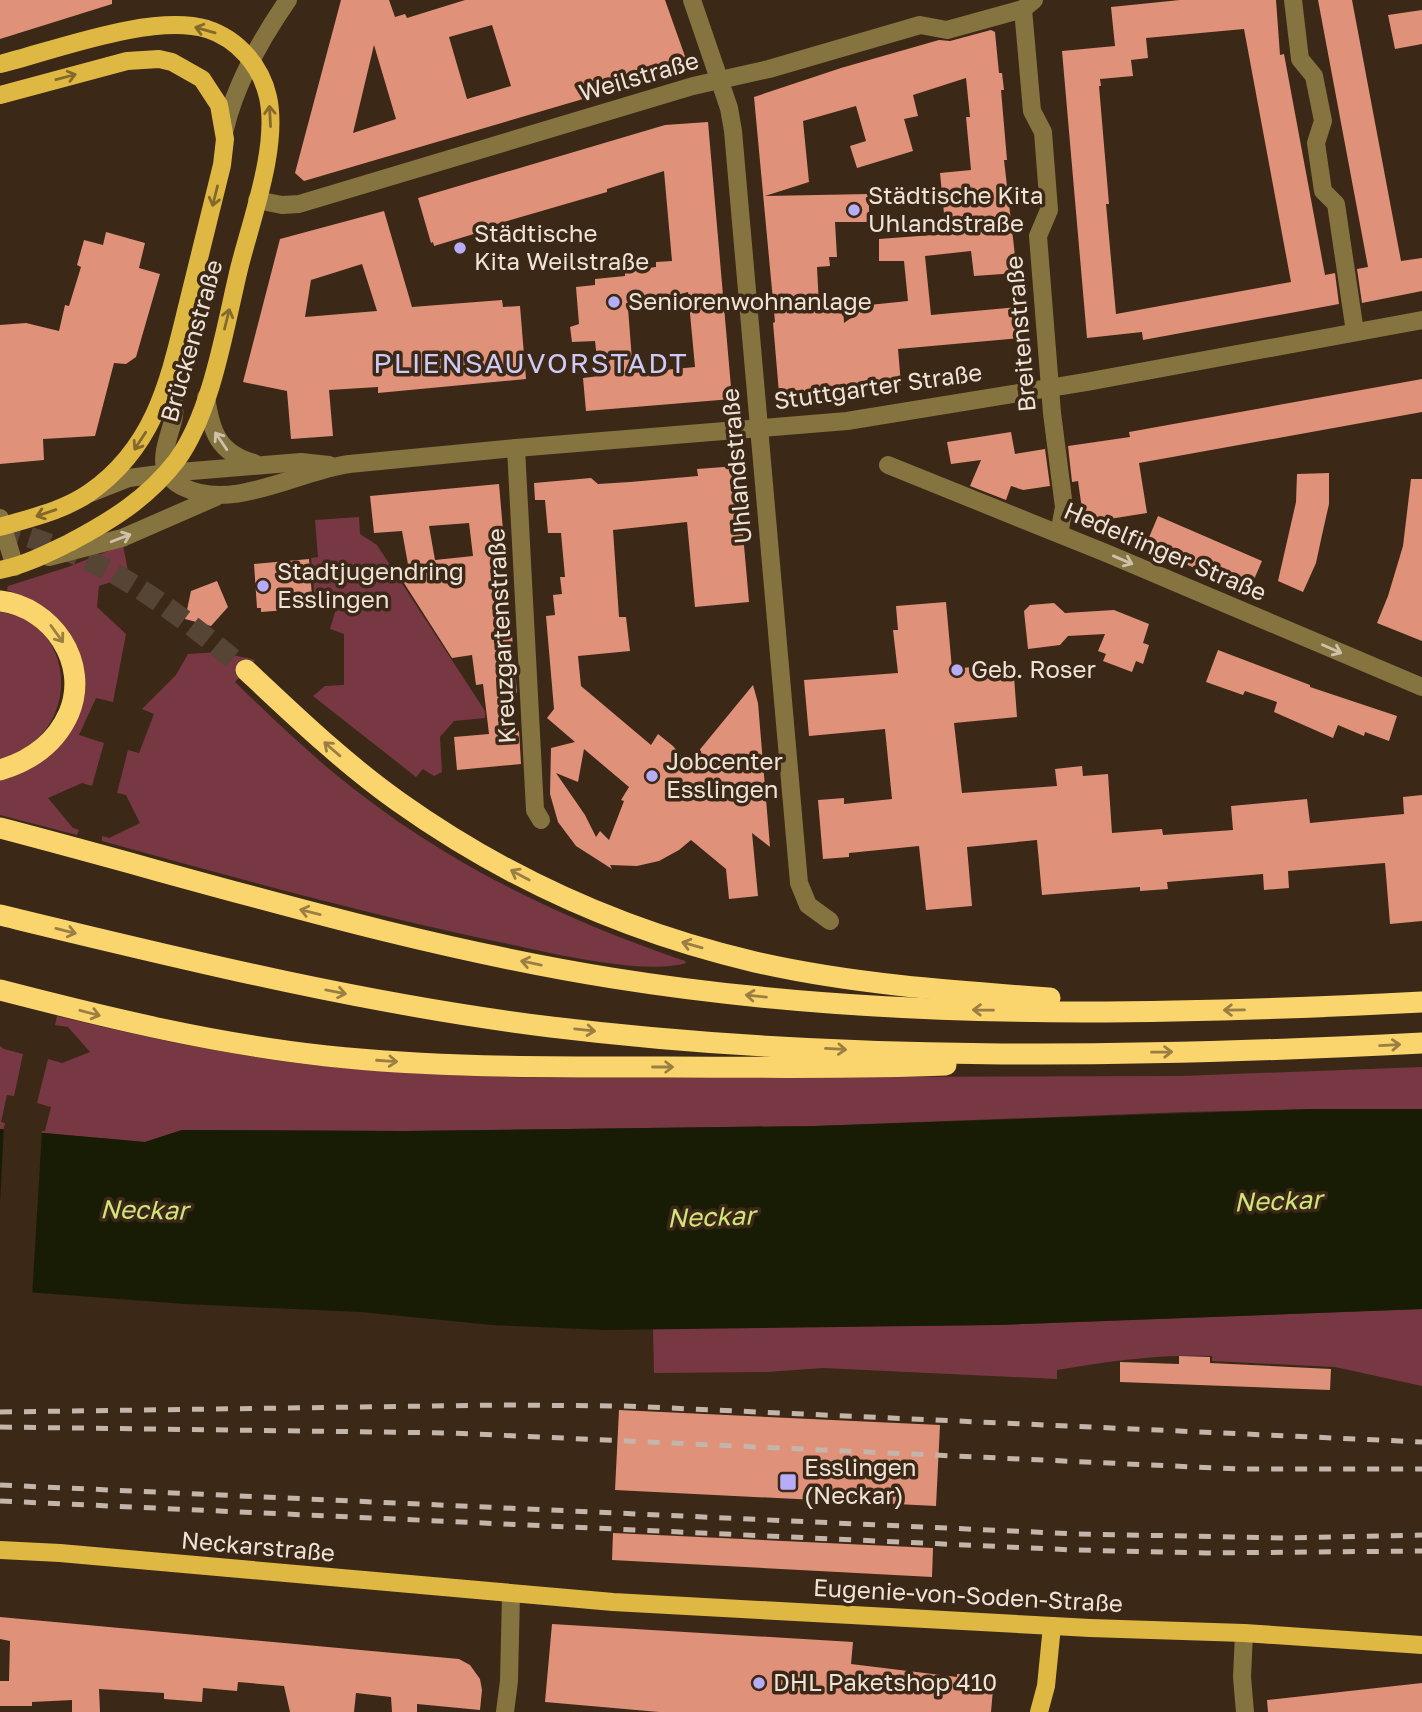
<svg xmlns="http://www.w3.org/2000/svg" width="1422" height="1712" font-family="'Golos Text',sans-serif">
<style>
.green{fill:#773844}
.water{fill:#191c05}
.pier{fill:#3b2817}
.building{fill:#e0917a;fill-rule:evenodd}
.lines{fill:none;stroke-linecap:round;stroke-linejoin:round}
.highway-tunnel{stroke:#564434;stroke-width:21;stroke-dasharray:21 10;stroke-linecap:butt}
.minor{stroke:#857340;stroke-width:18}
.major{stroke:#dfb844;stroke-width:18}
.highway{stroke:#fad56d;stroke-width:21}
.rail{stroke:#c3b5a9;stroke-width:5;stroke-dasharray:12 12;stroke-linecap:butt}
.oneway{stroke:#85692b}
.oneway2{stroke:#cfc1aa}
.oneway3{stroke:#9a7e42}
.poi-dot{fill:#b6acf8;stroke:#3b2817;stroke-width:2.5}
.labels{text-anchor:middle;stroke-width:7;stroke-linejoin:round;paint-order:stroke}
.street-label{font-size:24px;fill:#efe3d8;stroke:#3b2817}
.poi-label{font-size:24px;fill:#efe3d8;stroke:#3b2817;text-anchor:start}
.water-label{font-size:26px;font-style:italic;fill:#d2e37a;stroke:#3b2817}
.quarter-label{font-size:28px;letter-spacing:2px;fill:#cecaf5;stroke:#3b2817}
</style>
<rect width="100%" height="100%" fill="#3b2817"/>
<g class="green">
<path d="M359,517L360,534L377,545L485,711V718L454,721L440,737L442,772L434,776L423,769L416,777L313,696L325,686L344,685V634L330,629L337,606L325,602H315L311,558L318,557L315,520Z"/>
<path d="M123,545L129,576L99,586L97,607L126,634L113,702L96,698L79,735L104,743L92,786L82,783L48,798L73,828L79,830L77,835L0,815V780L32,768L55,751L72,640C57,613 35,601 7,590L8,586L68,567Z"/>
<path d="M0,612C11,614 22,616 31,623C69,649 71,707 38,738C27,749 14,754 0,759Z"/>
<path d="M220,652L255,660L235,682C267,713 299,744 334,773C439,860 556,917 685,961L686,963C647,975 559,955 518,946C378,917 240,879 102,841V836L109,838L140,823L126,795L117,793L128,750L139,753L154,714L142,709L176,675L188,654Z"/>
<path d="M57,1016C131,1034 205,1050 280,1061C370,1073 460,1076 550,1078L1181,1076L1422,1067V1109H1312L1185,1112L815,1126L405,1131L182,1130L145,1142L42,1133V1131H45L51,1107L37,1103L48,1059L62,1063L90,1052L68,1027L55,1025Z"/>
<path d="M0,1046L4,1049L23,1054L14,1096L7,1095L1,1122L5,1123L4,1130L0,1129Z"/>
<path d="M1422,1309V1386L1335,1367L1212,1361V1356C1159,1354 1109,1361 1057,1370V1379L823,1368L767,1372L654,1373L653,1328L996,1325Z"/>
</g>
<path class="water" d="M1312,1109H1422V1309L996,1325L605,1330L492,1325L361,1312L185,1304L0,1290V1129L145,1142L182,1130L405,1131L815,1126Z"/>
<path class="pier" d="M4,1126L45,1130L42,1131L32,1297L0,1294V1203Z"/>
<g class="building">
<path d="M0,0H112V4L0,39Z"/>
<path d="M341,0H389L395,17L405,14L407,18L465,0H665L687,62L682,70L304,181L295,173ZM492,25L511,86L467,99L449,37ZM374,45L396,119L353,133Z"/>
<path d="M1180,0H1276L1280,55L1284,54L1325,275L1335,273L1339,304L1143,340L1142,332L1087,338L1062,51L1115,46L1111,7ZM1244,29L1291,282L1116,314L1106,204H1109L1099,86H1101L1100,79L1133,76L1131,60L1148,58L1146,38Z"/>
<path d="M1318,0H1352L1401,261L1422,258V291L1362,303L1357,269L1368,267Z"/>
<path d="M1422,10V44L1395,49L1388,15Z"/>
<path d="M991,30L995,32L999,73H1002L1004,90H1001L1007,160H1004L1017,273L974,276L971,251L925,256L931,315L1019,307L1022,338L898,349L901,385L779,393L773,323L775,322L754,97L841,68L939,40L950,41ZM966,78L970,117H966L971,170L940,173L946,234L879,239V261H904L908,301L869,305L844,323L843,305L819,306L817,267L830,266L829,257H837L835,222H869V194L765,196L809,182L803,121L856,106L866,141L850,146L857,168L913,151L904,119L918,116L913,95Z"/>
<path d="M708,122L732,399L586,411L583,378L599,376L595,341L572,342L570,327L579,324L576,287L595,285V279L625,276V271L656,267V262L672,261L664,171L607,189V192L497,224V227L434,246L433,242L431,243L418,198L665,125ZM688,292L695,367L633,373L628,308Z"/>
<path d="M384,211L412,307L502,300L503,307L520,306L526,379L378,393V387L329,390L333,436L291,439L287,391L243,382L280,239ZM362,264L377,311L305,317L311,280Z"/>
<path d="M106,232L145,243L139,268L160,274L136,357L126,364L114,363L95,436L43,439L44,460L0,464V325L26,323L59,331L65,305L69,306L81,267L77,265L84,240L103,245Z"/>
<path d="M1422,379V412L1139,463L1147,513L1084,523L1078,481L1072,482L1068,446L1130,437L1129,432Z"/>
<path d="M1011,432L1015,454L1045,449L1050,486L1023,490L1011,486L1006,500L970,486L981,460L951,464L947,442Z"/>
<path d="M737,466L749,602L695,607L687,522L613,530L619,617H626L630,651L578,656L581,686L651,745L658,734L673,746L688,764L753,685L758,703L770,847L752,833L758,896L729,899L726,869L691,840L679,850L659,861L637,866L610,865L612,869L576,846L558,822L550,794L551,748L575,742L547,718L554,709L546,616L555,615L553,595L562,594L560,577H565L561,533H548L545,500H535L534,483L591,478L598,484L630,482L698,476L697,469ZM584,749L629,787L621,800L624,801L609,840L600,831L596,837L585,815L556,773L578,782Z"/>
<path d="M1329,473V504L1322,535L1316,563L1303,592L1278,581L1296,502L1297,474Z"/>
<path d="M1411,479H1422V641L1377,623L1388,596L1403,546Z"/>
<path d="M499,484L517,693L508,691L512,732L519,731L521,764L457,770L454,737L489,734L483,684L476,685L472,655L452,658L397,572L409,570L402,531L374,533L370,496ZM469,523L473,556L435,560L429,526Z"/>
<path d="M1158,516L1262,561L1249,591L1145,547Z"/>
<path d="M309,559L313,608L261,612V608H257L254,564Z"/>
<path d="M217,581L228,607L211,626L185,619L191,591Z"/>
<path d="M946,602L952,669L1013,663L1017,717L954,723L962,793L1057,786L1055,769L1082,766L1083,776L1108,774L1112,833L1162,829L1163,835L1233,830L1231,806L1307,799L1310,823L1404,814L1403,797L1422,795V921L1390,924L1385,863L1288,871L1289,888L1264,890L1263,874L1167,882L1168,889L1140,891V887L1042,895L1037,840L967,847L972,906L926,910L919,846L849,853V857L823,859L818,800L844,798V804L892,799L885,729L809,736L804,680L898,673L893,630H898L896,606Z"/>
<path d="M1054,603L1065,613L1114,610L1149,624L1143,643L1149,645L1143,664L1136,661L1132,672L1103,661L1106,654L1098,651L1105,634L1068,636L1060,645L1028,649L1024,611L1030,605Z"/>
<path d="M1218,650L1310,685V687L1397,716L1389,741L1365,732L1364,736L1338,725L1333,738L1274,712L1277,702L1245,691L1243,695L1206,682Z"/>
<path d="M1179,1356L1210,1357V1363L1331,1369L1330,1390L1120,1382V1362L1179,1364Z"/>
<path d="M619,1410L940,1425L936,1506L615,1490Z"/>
<path d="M613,1533L933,1548L932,1577L612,1560Z"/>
<path d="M0,1617L459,1659L470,1665L480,1679L482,1690L480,1710L417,1704V1712H392L391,1697L356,1693L354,1712H290L284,1686L238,1682L237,1691L203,1688L202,1702L164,1699V1693L99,1689L100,1712H72V1700L32,1702V1706H0V1681H9L10,1641L0,1639Z"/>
<path d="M552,1624L853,1642L851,1664L957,1677V1674L994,1678L991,1712H659L545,1702Z"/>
<path d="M1422,1683V1712H1268L1267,1700Z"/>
</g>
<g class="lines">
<path class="highway-tunnel" d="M0,528C26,536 52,544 77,555C139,582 195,627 246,670"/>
<g class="minor">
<path d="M692,0L729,108L733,131L799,883L808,905L830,921"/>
<path d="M1293,0L1300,59L1314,76L1323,121L1316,143L1323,191L1336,204L1355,332"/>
<path d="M1023,9L1032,111L1043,132L1049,210L1038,236L1052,413L1064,507L1059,534"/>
<path d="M225,129C236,82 261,39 288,0"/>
<path d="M257,200L282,205L299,204L693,86L769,69L920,25L947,30L1023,9L1034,0"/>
<path d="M169,379C171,391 176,404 174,416C171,432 161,452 165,468C168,478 175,483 183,487C233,512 298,471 349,464L516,448L847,421L1086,382L1422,320"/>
<path d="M206,397C211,431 218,453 254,463"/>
<path d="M516,448L535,810L541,820"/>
<path d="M888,465L1106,553L1422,687"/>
<path d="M91,493L129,478L167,473L301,462L329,465"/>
<path d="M0,518L15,567"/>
<path d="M49,557L122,538L216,497"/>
<path d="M1244,1633L1242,1677L1245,1712"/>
<path d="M505,1712L509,1681L511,1594"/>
</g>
<g class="major">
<path d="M0,64C56,50 152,13 207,29C238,39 261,66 268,97C279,147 251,220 239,269C225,327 212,412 177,460C148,498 111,521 69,543C46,554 25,565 0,570"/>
<path d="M0,95L127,61L159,59L172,62L202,79L219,105L225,139L222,165C211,210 200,255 189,299C170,375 158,445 89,493C63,511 30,518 0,527"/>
<path d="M0,1550L60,1553L613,1602L1090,1628L1244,1633L1422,1645"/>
<path d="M1039,1712L1046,1686L1052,1626"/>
</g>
<g class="highway">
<path d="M0,601C52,607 90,663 69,713C56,743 30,761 0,770"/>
<path d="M246,670C295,716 344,763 399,802C506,878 627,932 755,962C851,984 951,991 1050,998"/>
<path d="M0,828C203,881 405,945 612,978C880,1021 1153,1016 1422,1002"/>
<path d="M0,915C182,959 364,1004 551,1027C839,1062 1133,1058 1422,1043"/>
<path d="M0,990C108,1018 216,1044 327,1056C439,1068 552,1067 665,1067C759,1067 853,1069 946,1065"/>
</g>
<g class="rail">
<path d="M0,1412L501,1405L625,1406L1422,1442"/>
<path d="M0,1427L452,1433L1239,1469H1422"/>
<path d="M0,1485L1078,1534L1289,1538L1422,1535"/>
<path d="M0,1501L1075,1550L1206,1553L1422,1551"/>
</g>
</g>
<defs><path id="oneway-shaft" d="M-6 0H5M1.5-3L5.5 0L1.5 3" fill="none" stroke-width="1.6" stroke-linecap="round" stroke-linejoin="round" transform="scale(1.75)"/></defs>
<g class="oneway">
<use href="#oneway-shaft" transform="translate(205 30) rotate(-164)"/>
<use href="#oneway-shaft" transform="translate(66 77) rotate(-15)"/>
<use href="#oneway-shaft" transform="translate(270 116) rotate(-93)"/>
<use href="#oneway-shaft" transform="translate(215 196) rotate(104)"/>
<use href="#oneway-shaft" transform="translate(227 319) rotate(-76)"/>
<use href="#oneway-shaft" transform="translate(140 441) rotate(123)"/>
<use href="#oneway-shaft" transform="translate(46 513) rotate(161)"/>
</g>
<g class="oneway2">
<use href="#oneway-shaft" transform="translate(221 441) rotate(-124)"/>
<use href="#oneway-shaft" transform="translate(121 538) rotate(-21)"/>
<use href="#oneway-shaft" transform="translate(1123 560) rotate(23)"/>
<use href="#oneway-shaft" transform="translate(1332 649) rotate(24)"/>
</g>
<g class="oneway3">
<use href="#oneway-shaft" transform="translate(57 634) rotate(54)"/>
<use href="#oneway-shaft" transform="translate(332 749) rotate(-139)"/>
<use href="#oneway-shaft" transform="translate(520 875) rotate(-152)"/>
<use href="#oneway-shaft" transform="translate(310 912) rotate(-166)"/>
<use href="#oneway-shaft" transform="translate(66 931) rotate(14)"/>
<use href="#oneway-shaft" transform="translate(692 945) rotate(-164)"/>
<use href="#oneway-shaft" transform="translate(531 963) rotate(-168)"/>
<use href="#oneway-shaft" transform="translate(336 992) rotate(11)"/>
<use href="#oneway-shaft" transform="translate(756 996) rotate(-174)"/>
<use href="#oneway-shaft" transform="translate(983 1010) rotate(-179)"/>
<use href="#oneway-shaft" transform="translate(1234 1010) rotate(179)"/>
<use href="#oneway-shaft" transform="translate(90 1013) rotate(15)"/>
<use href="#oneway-shaft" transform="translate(585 1030) rotate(6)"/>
<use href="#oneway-shaft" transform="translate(1390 1045) rotate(-3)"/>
<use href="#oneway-shaft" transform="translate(836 1049) rotate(3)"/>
<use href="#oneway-shaft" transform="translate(1162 1052) rotate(-1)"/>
<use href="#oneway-shaft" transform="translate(387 1061) rotate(4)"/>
<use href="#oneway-shaft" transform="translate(663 1067)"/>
</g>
<g class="poi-dot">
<circle cx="854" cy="210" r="7"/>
<circle cx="460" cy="248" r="7"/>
<circle cx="614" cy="302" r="7"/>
<circle cx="263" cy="586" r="7"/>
<circle cx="957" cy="670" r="7"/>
<circle cx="652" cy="776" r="7"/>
<rect x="779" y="1473" width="18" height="18" rx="3.5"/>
<circle cx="759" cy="1683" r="7"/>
</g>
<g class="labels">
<g class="street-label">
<text transform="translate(639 77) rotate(-16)" y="8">Weilstraße</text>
<text transform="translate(1021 334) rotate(-95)" y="8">Breitenstraße</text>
<text transform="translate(192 341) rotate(-74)" y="8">Brückenstraße</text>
<text transform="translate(878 387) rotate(-8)" y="8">Stuttgarter Straße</text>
<text transform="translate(737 466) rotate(-95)" y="8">Uhlandstraße</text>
<text transform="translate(1165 552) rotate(23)" y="8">Hedelfinger Straße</text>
<text transform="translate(502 636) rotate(-93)" y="8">Kreuzgartenstraße</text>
<text transform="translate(258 1547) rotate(5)" y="8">Neckarstraße</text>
<text transform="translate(968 1596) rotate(3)" y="8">Eugenie-von-Soden-Straße</text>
</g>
<g class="poi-label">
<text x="868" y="204">Städtische Kita<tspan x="868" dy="28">Uhlandstraße</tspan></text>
<text x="474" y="242">Städtische<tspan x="474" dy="28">Kita Weilstraße</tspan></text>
<text x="628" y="310">Seniorenwohnanlage</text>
<text x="277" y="580">Stadtjugendring<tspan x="277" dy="28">Esslingen</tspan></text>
<text x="971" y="678">Geb. Roser</text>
<text x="666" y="770">Jobcenter<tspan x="666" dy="28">Esslingen</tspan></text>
<text x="804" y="1476">Esslingen<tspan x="804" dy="28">(Neckar)</tspan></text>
<text x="773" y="1691">DHL Paketshop 410</text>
</g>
<g class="water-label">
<text transform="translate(1278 1201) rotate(-2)" y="9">Neckar</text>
<text transform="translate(144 1210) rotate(1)" y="9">Neckar</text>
<text transform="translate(711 1217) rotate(-2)" y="9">Neckar</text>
</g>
<g class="quarter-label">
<text x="531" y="373">PLIENSAUVORSTADT</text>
</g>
</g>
</svg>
